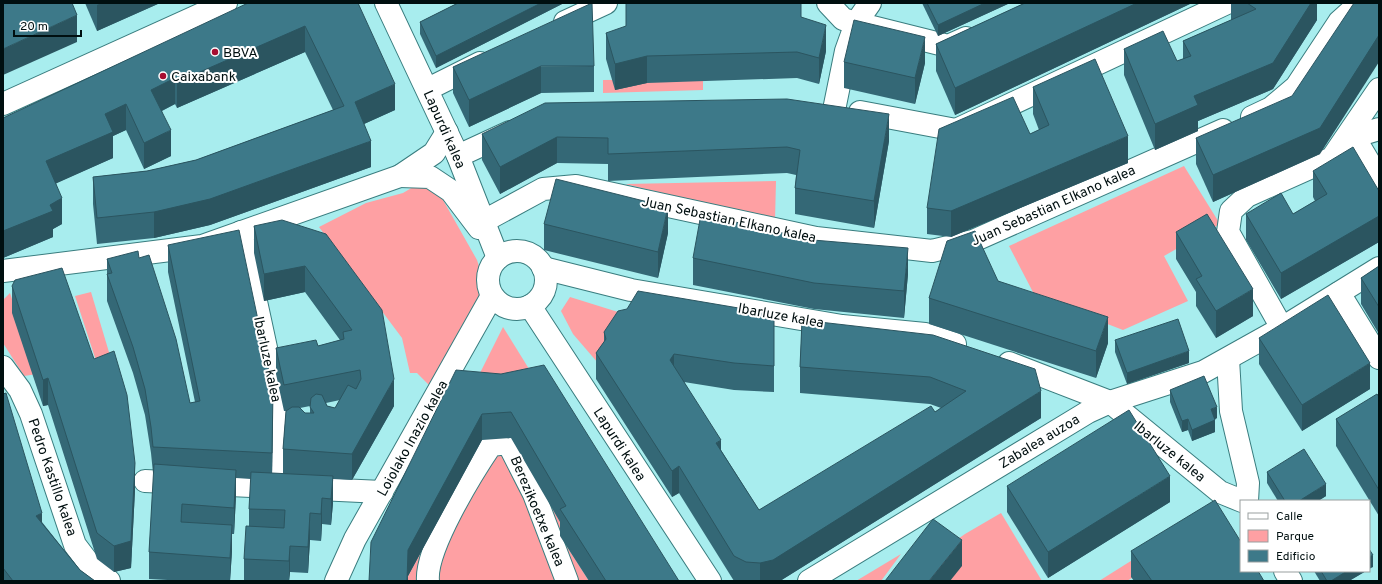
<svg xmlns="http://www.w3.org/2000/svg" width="1382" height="584" font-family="Overpass,sans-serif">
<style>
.green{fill:#fea0a3}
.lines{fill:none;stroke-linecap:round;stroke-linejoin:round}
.street-casing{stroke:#397d7f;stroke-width:24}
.street{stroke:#fff;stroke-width:22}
.wall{fill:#346876;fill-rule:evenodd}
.shaded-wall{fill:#2b5560}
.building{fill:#3d7989;stroke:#2b5560}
.poi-dot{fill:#a70d31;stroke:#fff;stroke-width:1.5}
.labels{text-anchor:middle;stroke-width:4;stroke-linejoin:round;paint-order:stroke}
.poi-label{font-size:14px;fill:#000f10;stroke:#fff;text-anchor:start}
.street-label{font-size:14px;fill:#000f10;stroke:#fff}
</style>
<rect width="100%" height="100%" fill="#a8edee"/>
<g class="green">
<path d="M703,79V90L603,93V80Z"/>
<path d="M1184,166L1220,224L1164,256L1188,301L1123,330L1035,296L1009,246Z"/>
<path d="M430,177L477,260L490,300L430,386L417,373H410L402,338L319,227L366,203L403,193Z"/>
<path d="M776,181L775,220L625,184Z"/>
<path d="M91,292L114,369L100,373L75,296Z"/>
<path d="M10,293L37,374L24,376L3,343V300Z"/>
<path d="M570,297L634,317L598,363L573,334L561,311Z"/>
<path d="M503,327L534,377L476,381Z"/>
<path d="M511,438L566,532L560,536L589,581H408V576L482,440Z"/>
<path d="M1212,510L1215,526L1127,581H1099Z"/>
<path d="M1001,513L1042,581H908L941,551L965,534Z"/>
<path d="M901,554L881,581H856Z"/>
</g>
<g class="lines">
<g class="street-casing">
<g id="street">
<path d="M386,3L458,156L498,258"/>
<path d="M828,3L843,19L856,23L948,46L966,38"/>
<path d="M565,22L606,3"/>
<path d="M428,89L480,63"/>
<path d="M3,104L226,3"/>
<path d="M834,110L846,51L856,23L870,3"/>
<path d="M860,112L956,130L1227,3"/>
<path d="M1252,117L1271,108L1296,87L1339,22L1360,3"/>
<path d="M1354,137L1379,179"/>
<path d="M1346,139L1379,129"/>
<path d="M458,156L510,132"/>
<path d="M400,176L430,177L451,191L479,228"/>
<path d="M484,221L543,189L576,186L816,238L932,251L973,241L1223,130"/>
<path d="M241,232L282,422L277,487"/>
<circle cx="517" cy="280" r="29"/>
<path d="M543,268L631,290L842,326L925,334L955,344"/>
<path d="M3,271L202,246L400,176L434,153L447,132"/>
<path d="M1339,293L1379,358"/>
<path d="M530,306L710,581"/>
<path d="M1282,328L1228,232L1231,211L1247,196L1332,158L1379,89"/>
<path d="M1228,359L1231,411L1248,483L1247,501"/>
<path d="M1009,363L1110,402L1220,492L1242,501"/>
<path d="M3,367L20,390L31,414L75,545L91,566L109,581"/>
<path d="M145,481L382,492"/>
<path d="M1285,571L1291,581"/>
<path d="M336,581L355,539L492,296"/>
<path d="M428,581C425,549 472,473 491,445L508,443L534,494L567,581"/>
<path d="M809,581L1088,412L1110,402L1203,372L1282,328L1379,268"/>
</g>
</g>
<use href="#street" class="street"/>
</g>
<g class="wall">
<path d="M85,3H160L97,31Z"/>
<path d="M358,3L395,110L364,124L371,167L210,225L154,238L97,244L93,204V177L147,171L196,160L333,110L305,52L177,108L175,104L162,111L171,156L144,169L126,130L113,136V158L56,183L62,224L53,229V237L3,258V118Z"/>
<path d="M458,3H564L436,68L420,34V22Z"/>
<path d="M922,3H1010L938,36Z"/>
<path d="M1025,3H1192L955,115L936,71V44Z"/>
<path d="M1231,3H1317V20L1273,89L1198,121V131L1155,150L1124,75V49L1177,61L1183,59V41L1231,20Z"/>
<path d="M801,17L826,51L819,84L797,78L647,83L615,90L606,59V33Z"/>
<path d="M844,62L925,63L915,104L844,88Z"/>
<path d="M594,66V92L541,93L469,127L453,93V67Z"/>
<path d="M1033,87L1128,163L951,237L927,234V208L1030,134L1039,130L1033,114Z"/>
<path d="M482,134L889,141L874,228L795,214V188L796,175L787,173L608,181V164L557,163L500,194L482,160Z"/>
<path d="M1196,138L1320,154L1213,202L1196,164Z"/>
<path d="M1313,171L1379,191V242L1281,299L1246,240V214H1293L1315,201L1313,197Z"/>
<path d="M544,224L668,233L658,278L544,250Z"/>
<path d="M254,226L326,234L394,406L352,480L333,479V503L331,525L322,524L321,541L310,540L308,573L290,572L289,581H244V559L249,526V509L251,479L236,478V496L234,534H232V551L230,581H186L149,579V552L154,473H153L151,453L145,415L133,373L107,301V259L139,258L190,403L195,402L168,272V245L273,417L272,473L283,474V449L286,411H284L276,374V348L318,346L340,340L305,292L264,301L254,253ZM340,400L335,408L327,406L326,403ZM310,406V413H305L300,408Z"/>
<path d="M1176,232L1253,316L1216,338L1196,306V292L1176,259Z"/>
<path d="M693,258L908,274L904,318L814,309L693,285Z"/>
<path d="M1379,266V334L1361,304V278Z"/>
<path d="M998,281L1108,343L1096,378L929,324V298Z"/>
<path d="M12,286L135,490L131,568L114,572L97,559L48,405L43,406L12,313Z"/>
<path d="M774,314V392L734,390L684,382L721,450L759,510L935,412L941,408L930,404L800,393V367L802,320L1041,418L780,581H734L679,493L672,497L596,379V353L604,342V332Z"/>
<path d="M1259,338L1370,389L1302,431L1259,364Z"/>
<path d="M1115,340L1189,363L1127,384L1115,352Z"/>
<path d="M501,374L679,581H589L560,536V522L511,438L482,440L408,576L369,581Z"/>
<path d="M1170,390L1217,418L1215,419V432L1192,441L1188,430L1182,432L1170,402Z"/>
<path d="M3,394L42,522L80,570L95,581H3Z"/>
<path d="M1379,397V516L1336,446V419Z"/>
<path d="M1267,472L1326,496L1318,501H1278L1267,483Z"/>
<path d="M1007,486L1170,502L1048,578L1007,512Z"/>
<path d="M1131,551L1264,581H1134L1131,577Z"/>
<path d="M1314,571H1366L1349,581H1320Z"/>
</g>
<g class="shaded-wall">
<path d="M101,3H160L97,31V5Z"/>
<path d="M541,3H564L436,68V56Z"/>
<path d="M985,3H1010L938,36V25Z"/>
<path d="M1137,3H1192L955,115V88Z"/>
<path d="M1311,3H1317V20L1273,89L1198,121V131L1155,150V124L1194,96Z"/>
<path d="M77,15V42L3,75V49Z"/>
<path d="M826,25V51L819,84V58Z"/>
<path d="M305,26V52L177,108V82Z"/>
<path d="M1379,35V62L1320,154L1213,202V175Z"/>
<path d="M925,37V63L915,104V78Z"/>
<path d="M647,56V83L615,90V64Z"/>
<path d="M541,66V93L469,127V100Z"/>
<path d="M175,78V104L151,116V90Z"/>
<path d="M395,84V110L355,128V102Z"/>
<path d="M126,104V130L113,136V158L46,188V161L105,114Z"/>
<path d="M889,114V141L874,228V201Z"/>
<path d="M171,130V156L144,169V143Z"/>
<path d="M1128,136V163L951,237V211Z"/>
<path d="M557,137V163L500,194V167Z"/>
<path d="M371,141V167L210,225L154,238V212Z"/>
<path d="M62,198V224L53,229V237L3,258V231Z"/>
<path d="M668,207V233L658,278V252Z"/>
<path d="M1379,216V242L1281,299V273Z"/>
<path d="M908,248V274L904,318V291Z"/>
<path d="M305,266V292L264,301V274Z"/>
<path d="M1253,289V316L1216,338V311Z"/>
<path d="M1108,317V343L1096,378V351Z"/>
<path d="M1189,351V363L1127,384V373Z"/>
<path d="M674,354V381L670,360Z"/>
<path d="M1370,363V389L1302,431V405Z"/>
<path d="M48,378V405L43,406V380Z"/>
<path d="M394,379V406L352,480V454Z"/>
<path d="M273,391V417L272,480V453Z"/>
<path d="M1041,391V418L780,581H760V563Z"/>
<path d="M1217,407V418L1211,421V409Z"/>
<path d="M482,414V440L408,576V581H407L408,550Z"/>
<path d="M1188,419V430L1182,432V421Z"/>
<path d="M1215,420V432L1192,441V430Z"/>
<path d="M721,440V466L716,443Z"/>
<path d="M135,463V490L131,568L114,572V546Z"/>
<path d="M679,466V493L672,497V471Z"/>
<path d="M236,470V496L234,534V508Z"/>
<path d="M333,476V503L331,525V499Z"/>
<path d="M1170,476V502L1048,578V552Z"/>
<path d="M1326,484V496L1318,501H1299Z"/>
<path d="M322,498V524L321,541V514Z"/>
<path d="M42,513V539L36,516Z"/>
<path d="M310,513V540L308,573V547Z"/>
<path d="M232,525V551L230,581V558Z"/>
<path d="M962,540V566L950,581H929Z"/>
<path d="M290,546V572L289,581V561Z"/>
<path d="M1373,555V567L1369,569V557Z"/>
<path d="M1347,571H1366L1349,581H1331Z"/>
</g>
<g class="building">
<path d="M3,3H72L77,15L3,49Z"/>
<path d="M248,3H358L395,84L355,102L371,141L210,199L154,212L97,218L93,177L147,171L196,160L344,106L305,26L177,82L175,78L151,90L171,130L144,143L126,104L105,114L113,132L46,161L62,198L50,205L53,211L3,231V118Z"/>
<path d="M458,3H541L436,56L420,22Z"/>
<path d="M592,3L594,66H541L469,100L453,67Z"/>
<path d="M626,3H801V17L826,25L819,58L797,52L647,56L615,64L606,33L626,26Z"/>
<path d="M927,3H985L938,25Z"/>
<path d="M1025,3H1137L955,88L936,44Z"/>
<path d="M1247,3H1311L1273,63L1194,96L1198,105L1155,124L1124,49L1163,31L1177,61L1191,56L1183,41L1256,9Z"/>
<path d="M1354,3H1379V35L1320,128L1213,175L1196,138L1292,96Z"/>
<path d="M854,20L925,37L915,78L844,62Z"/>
<path d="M1095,59L1128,136L951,211L927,208L939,129L1013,97L1030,134L1049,125L1033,87Z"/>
<path d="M787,99L889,114L874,201L795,188L800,150L787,147L608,154V138L557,137L500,167L482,134L545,103Z"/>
<path d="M1353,147L1379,191V216L1281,273L1246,214L1281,193L1293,214L1327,194L1313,171Z"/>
<path d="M556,179L668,207L658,252L544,224Z"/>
<path d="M701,214L813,240L908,248L904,291L814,283L693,258Z"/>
<path d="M1207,214L1253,289L1216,311L1196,279L1202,276L1176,232Z"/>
<path d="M282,220L326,234L382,310L394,379L352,454L283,449L286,411L292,407H299L305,413H314L310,407L311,398L316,394L322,395L327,406L335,408L348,385L356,389L361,379L360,370L284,385L276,348L316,340L318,346L344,339L343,332L352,330L305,266L264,274L254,226Z"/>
<path d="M239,230L273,391L272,453L153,447L151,427L145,389L133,347L107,274L112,273L107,259L138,251L139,258L149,255L176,339L190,403L200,401L168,245Z"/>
<path d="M975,231L998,281L1108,317L1096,351L929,298L947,241Z"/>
<path d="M1379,266V307L1361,278Z"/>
<path d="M62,268L94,359L114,351L127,395L135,463L131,541L114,546L97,533L48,378L43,380L12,286L15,280Z"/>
<path d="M638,291L774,314V366L734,363L674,354L670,360L721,440L716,443L759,510L931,406L935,412L966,391L930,377L800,367L802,320L933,335L1035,369L1041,391L773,560L760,563L746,562L734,556L679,466L672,471L596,353L606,339L604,332L618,311L627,309Z"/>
<path d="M1328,295L1370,363L1302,405L1259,338Z"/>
<path d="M1178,319L1189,351L1127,373L1115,340Z"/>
<path d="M544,365L679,581H606L560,509L566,506L511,412L482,414L408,550L407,581H369L371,542L456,370L501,374Z"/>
<path d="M1204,376L1217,407L1211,409L1215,420L1192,430L1188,419L1182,421L1170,390Z"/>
<path d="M6,393L42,513L36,516L80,570L95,581H13L3,568V394Z"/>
<path d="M1377,394L1379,397V490L1336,419Z"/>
<path d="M1129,410L1170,476L1048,552L1007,486Z"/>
<path d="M1304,449L1326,484L1299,501H1285L1267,472Z"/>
<path d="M154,464L236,470L234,508L182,504L181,522L232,525L230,558L149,552Z"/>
<path d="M251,472L333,476L331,499L322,498L321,514L310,513L308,547L290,546L289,561L244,559L246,526L284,528L285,510L249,509Z"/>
<path d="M1215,500L1241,542V571H1258L1264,581H1152L1131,551Z"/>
<path d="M933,519L962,540L929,581H885Z"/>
<path d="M1369,549L1373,555L1369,557Z"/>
<path d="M1321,571H1347L1331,581H1327Z"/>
</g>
<g class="poi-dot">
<circle cx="215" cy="52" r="4"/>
<circle cx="163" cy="76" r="4"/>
</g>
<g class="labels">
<g class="poi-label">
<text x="223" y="57">BBVA</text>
<text x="171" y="81">Caixabank</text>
</g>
<g class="street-label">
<text transform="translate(445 129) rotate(66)" y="5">Lapurdi kalea</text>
<text transform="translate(1053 205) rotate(-24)" y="5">Juan Sebastian Elkano kalea</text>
<text transform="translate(729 219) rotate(12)" y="5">Juan Sebastian Elkano kalea</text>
<text transform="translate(781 315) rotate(10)" y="5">Ibarluze kalea</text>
<text transform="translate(268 359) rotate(78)" y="5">Ibarluze kalea</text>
<text transform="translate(412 438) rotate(-61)" y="5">Loiolako Inazio kalea</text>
<text transform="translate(1039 441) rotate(-31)" y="5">Zabalea auzoa</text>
<text transform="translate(620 444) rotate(57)" y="5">Lapurdi kalea</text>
<text transform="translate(1170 451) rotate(39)" y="5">Ibarluze kalea</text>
<text transform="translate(53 477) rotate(71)" y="5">Pedro Kastillo kalea</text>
<text transform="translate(538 511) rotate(67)" y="5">Berezikoetxe kalea</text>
</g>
</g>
<rect width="1382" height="584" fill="none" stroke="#000f10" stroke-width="8"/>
<rect x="1240" y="500" width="130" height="72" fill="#ffffff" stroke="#999f9f"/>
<rect x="1248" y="513" width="20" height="6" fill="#ffffff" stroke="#999f9f"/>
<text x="1276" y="520" font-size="12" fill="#000f10">Calle</text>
<rect x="1248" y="530" width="20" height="12" fill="#fea0a3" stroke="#999f9f"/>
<text x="1276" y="540" font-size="12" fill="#000f10">Parque</text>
<rect x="1248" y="550" width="20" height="12" fill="#3d7989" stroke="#999f9f"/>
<text x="1276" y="560" font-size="12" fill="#000f10">Edificio</text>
<path d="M14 30v6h67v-6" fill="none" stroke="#000f10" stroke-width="2"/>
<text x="20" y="30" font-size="12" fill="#000f10" stroke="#ffffff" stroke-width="3" paint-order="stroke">20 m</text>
</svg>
